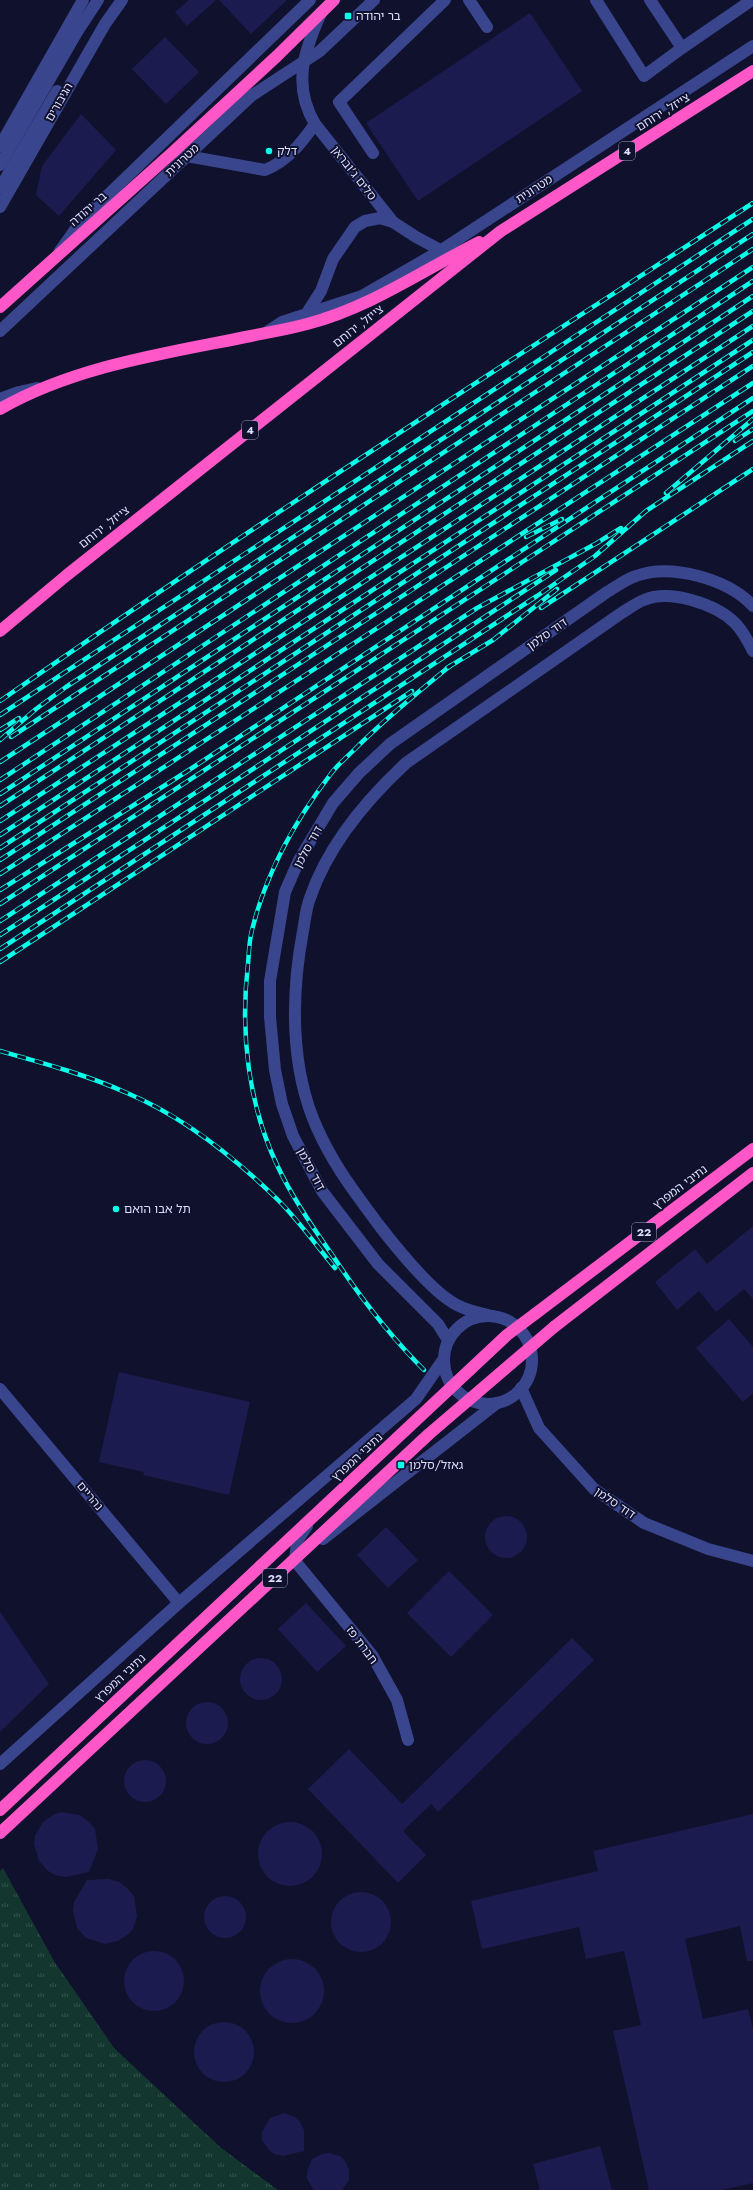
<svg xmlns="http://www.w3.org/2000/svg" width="753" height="2190" font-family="Jost,'Noto Sans Hebrew',sans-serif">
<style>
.grass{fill:url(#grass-tufts)}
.building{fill:#1c1b4f}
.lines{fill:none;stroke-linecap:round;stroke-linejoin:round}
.minor{stroke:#39468e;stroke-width:12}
.highway{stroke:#ff57c7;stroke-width:12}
.rail-casing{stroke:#08ffea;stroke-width:4.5}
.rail{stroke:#10112d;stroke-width:3;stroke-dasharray:9;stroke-linecap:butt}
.highway-bridge{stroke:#ff57c7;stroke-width:12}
.poi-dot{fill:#08ffea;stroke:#10112d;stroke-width:1.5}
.labels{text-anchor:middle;stroke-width:4;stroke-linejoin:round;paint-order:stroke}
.shield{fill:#10112d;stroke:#9fa0c0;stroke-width:1}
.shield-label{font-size:11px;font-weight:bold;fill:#dcdeff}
.poi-label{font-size:12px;fill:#dcdeff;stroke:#10112d;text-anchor:start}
.street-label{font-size:12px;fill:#dcdeff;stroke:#10112d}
</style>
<defs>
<pattern id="grass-tufts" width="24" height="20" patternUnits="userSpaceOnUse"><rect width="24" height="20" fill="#13372f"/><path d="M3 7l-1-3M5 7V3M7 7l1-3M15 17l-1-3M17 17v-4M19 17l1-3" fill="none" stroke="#35544e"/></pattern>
</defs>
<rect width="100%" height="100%" fill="#10112d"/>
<path class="grass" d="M3,1868L54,1961L114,2048L220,2147L278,2190H0V1871Z"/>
<g class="building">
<path d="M189,0H216L187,26L175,12Z"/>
<path d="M219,0H287L251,34Z"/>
<path d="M530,13L582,91L418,201L366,123Z"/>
<path d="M165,37L199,72L166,104L132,69Z"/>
<path d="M81,114L116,150L59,216L36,195L42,166Z"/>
<path d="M753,1226V1299L744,1289L716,1312L699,1291L677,1310L655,1282L695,1249L707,1264Z"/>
<path d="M729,1319L753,1347V1393L743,1402L696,1348Z"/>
<path d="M119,1372L250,1402L229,1495L143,1475L144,1472L99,1462Z"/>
<circle cx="506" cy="1537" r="21"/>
<path d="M386,1527L418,1560L388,1588L357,1555Z"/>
<path d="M449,1571L493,1615L451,1657L407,1613Z"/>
<path d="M306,1603L346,1646L317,1672L278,1629Z"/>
<path d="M0,1612L49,1684L0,1732Z"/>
<path d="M572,1638L594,1660L438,1812L431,1804L403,1831L426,1855L398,1883L308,1789L349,1749L402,1804Z"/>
<circle cx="261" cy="1679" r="21"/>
<circle cx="207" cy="1723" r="21"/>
<circle cx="145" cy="1781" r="21"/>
<path d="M61,1812L80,1815L89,1822L95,1829L98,1849L89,1872L66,1877L55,1875L48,1871L39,1861L34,1844L35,1835L43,1822L53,1815Z"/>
<path d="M753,1814V1961H747L740,1926L685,1939L703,2019L748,2009L753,2029V2183L722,2190H649L613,2031L641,2025L624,1951L586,1959L579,1927L482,1949L471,1901L598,1871L593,1851Z"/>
<circle cx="290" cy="1854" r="32"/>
<path d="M109,1879L119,1882L128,1889L134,1896L137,1916L133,1929L127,1935L118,1941L105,1944L86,1938L77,1928L73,1911L74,1902L87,1880Z"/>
<circle cx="361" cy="1922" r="30"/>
<circle cx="225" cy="1917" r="21"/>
<circle cx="154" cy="1981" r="30"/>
<circle cx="292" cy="1991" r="32"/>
<circle cx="224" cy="2052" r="30"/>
<path d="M284,2113L295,2117L300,2122L304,2130V2151L283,2156L274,2154L269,2150L262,2140V2132L270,2118Z"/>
<path d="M600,2146L612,2190H540L533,2164Z"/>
<path d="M329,2153L340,2156L345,2161L349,2170V2180L342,2190H314L307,2179V2171L312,2159L322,2154Z"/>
</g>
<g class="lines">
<g class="minor">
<path d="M469,0L487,27"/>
<path d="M596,0L644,76L682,48L650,0"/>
<path d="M682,48L752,0"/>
<path d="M315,124L393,222"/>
<path d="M0,146L83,0"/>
<path d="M373,153L339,102L445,0"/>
<path d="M181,155L265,170C288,161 302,142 315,124C292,85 304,51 321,13"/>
<path d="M0,165L77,32L98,0"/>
<path d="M0,188L57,91"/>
<path d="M0,207L105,24L122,0"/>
<path d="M60,251L82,220L310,0"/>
<path d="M305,316L321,291L333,259L355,227L365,221L380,218L393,222L416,237L446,253"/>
<path d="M0,331L251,96L320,51L374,0"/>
<path d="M267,332L282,322L362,296L440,251L753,46"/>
<path d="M0,399L19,392L37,388"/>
<circle cx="488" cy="1360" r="44"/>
<path d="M492,1316C480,1313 468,1311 457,1305C433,1293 395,1246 378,1224C354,1191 334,1166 317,1128C290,1068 291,995 303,931C305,920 306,908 310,898C328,845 365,801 406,763L620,614C628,609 636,603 644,600C670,589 716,604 735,623C743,631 748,641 753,651"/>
<path d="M448,1340L438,1324L378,1264L322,1191L293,1136L282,1104L275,1070L270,1017V981L285,892L299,860L333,803L359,773L390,744L607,592C616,587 626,579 636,576C671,563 728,579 753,606"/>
<path d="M521,1388L539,1428L594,1489L644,1523L708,1549L753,1561"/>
<path d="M0,1389L179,1603"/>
<path d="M307,1526L297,1541L295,1561L372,1655L397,1700L408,1740"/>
<path d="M323,1539L497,1403"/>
<path d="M0,1764L179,1603L416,1399L443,1360"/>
</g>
<g class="highway">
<path d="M0,307L172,153L277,56L334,0"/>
<path d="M0,409C75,366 167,353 251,336C270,332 289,329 307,324C369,308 422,271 479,242"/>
<path d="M0,631L67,575L501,231L753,71"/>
<path d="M535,1314L753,1149"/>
<path d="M554,1327L753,1173"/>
</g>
<g class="rail-casing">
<g id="rail">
<path d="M735,441L753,429"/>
<path d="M666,493L753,419"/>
<path d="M526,537L562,519"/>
<path d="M541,608L753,469"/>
<path d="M447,668L493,640L557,589"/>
<path d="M0,701C247,529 501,367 753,203"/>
<path d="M0,715L753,219"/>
<path d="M0,730L19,718"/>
<path d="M11,737L753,249"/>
<path d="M0,740L36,709L66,687L753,234"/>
<path d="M0,762L753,267"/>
<path d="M0,780L753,281"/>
<path d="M0,794L753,296"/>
<path d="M0,806L753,311"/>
<path d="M0,821L753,326"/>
<path d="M0,835L753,340"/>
<path d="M0,848L753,352"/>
<path d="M0,860L753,366"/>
<path d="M0,874L753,383"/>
<path d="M0,890L189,770L753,398"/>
<path d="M0,904L753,411"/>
<path d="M0,921L477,608L597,543L621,528"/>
<path d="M0,935L556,570"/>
<path d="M0,949L537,596L595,556L646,511L753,441"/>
<path d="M0,962L412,691"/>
<path d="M0,1051C43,1063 87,1075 127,1093C184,1117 234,1157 278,1200C298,1220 316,1245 335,1268"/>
<path d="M424,1370C389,1335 360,1297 333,1256C313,1228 293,1199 278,1167C248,1105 240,1032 248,964C249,953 249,941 252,930C266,873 294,822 330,775C337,765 347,757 356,748C385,719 418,692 450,666"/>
</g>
</g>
<use href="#rail" class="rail"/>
<g class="highway-bridge">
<path d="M0,1810L507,1335L535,1314"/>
<path d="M0,1833L429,1434L554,1327"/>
</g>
</g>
<g class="poi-dot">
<rect x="344" y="12" width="8" height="8" rx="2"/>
<circle cx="269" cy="151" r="4"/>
<circle cx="116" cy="1209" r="4"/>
<rect x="397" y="1461" width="8" height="8" rx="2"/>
</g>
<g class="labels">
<g class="shield">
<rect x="619" y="142" width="16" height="18" rx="3"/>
<rect x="242" y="421" width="16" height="18" rx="3"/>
<rect x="632" y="1223" width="24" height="18" rx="3"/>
<rect x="263" y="1569" width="24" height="18" rx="3"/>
</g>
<g class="shield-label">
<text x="627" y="155">4</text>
<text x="250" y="434">4</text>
<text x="644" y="1236">22</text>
<text x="275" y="1582">22</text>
</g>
<g class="poi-label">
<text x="356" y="20">בר יהודה</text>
<text x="277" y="155">דלק</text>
<text x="124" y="1213">תל אבו הואם</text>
<text x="409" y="1469">גאזל/סלמן</text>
</g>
<g class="street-label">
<text transform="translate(59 102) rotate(-60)" y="4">הגיבורים</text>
<text transform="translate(663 112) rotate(-32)" y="4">צייזל, ירוחם</text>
<text transform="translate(182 160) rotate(-43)" y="4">מטרונית</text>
<text transform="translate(354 173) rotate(52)" y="4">סלים ג'ובראן</text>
<text transform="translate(534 189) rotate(-33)" y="4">מטרונית</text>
<text transform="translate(88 209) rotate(-41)" y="4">בר יהודה</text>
<text transform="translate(358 326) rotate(-38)" y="4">צייזל, ירוחם</text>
<text transform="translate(104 527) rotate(-38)" y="4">צייזל, ירוחם</text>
<text transform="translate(547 634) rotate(-35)" y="4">דוד סלמן</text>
<text transform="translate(308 847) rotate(-61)" y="4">דוד סלמן</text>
<text transform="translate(311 1169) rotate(62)" y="4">דוד סלמן</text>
<text transform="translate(680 1187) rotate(-37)" y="4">נתיבי המפרץ</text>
<text transform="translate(357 1457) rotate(-43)" y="4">נתיבי המפרץ</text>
<text transform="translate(90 1496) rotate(50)" y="4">נהריים</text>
<text transform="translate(615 1503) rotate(34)" y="4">דוד סלמן</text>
<text transform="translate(362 1645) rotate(53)" y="4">חברת פז</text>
<text transform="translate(120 1678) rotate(-43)" y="4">נתיבי המפרץ</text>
</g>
</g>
</svg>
